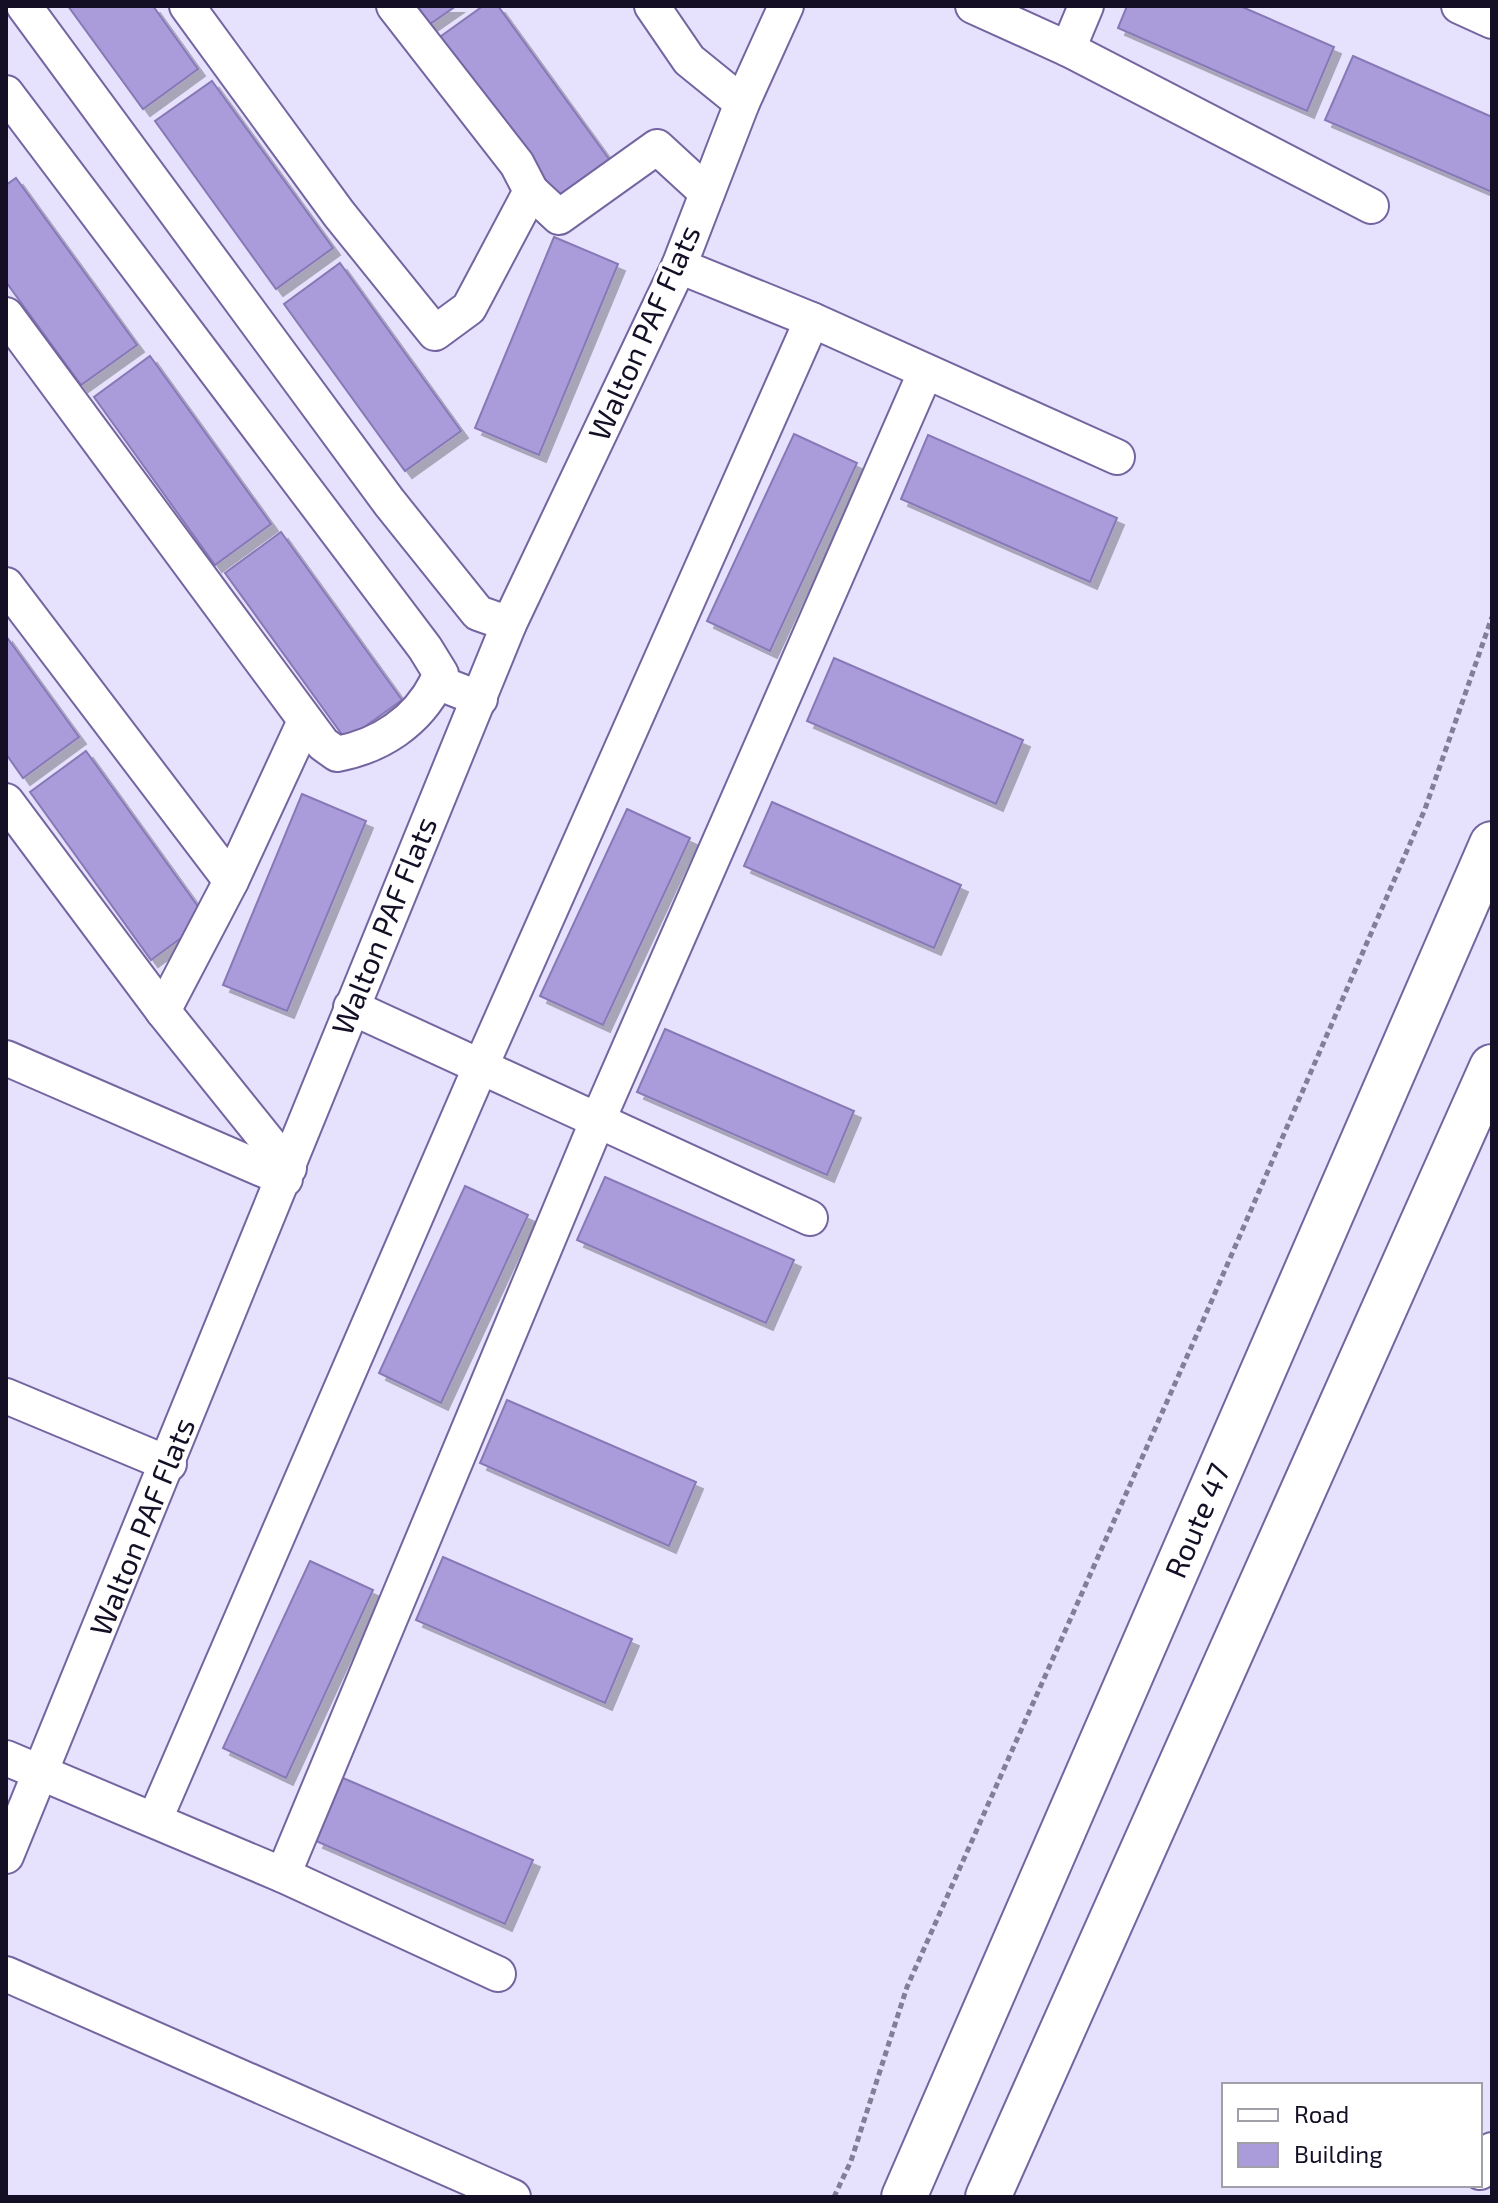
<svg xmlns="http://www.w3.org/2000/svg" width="1498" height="2203" font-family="'Exo 2',sans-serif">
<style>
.building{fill:#aa9cdb;stroke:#8779b6;stroke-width:2;filter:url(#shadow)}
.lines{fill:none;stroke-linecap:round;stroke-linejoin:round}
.street-casing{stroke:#7465a0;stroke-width:38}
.secondary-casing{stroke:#7465a0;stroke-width:48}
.path{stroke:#837e97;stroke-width:5;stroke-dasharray:6 4;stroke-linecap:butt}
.street{stroke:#fff;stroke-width:34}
.secondary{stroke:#fff;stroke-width:44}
.labels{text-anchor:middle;stroke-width:7;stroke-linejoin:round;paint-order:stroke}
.street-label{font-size:30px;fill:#150f26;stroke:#fff}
</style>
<defs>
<filter id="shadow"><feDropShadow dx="7" dy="7" stdDeviation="0" flood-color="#0004"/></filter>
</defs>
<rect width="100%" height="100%" fill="#e6e1fc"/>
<g class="building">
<path d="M68,6H153L198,69L143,109Z"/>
<path d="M417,6H456L430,24Z"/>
<path d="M483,6H498L614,166L559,207L437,39Z"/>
<path d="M1127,6H1240L1334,47L1307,111L1118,28Z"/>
<path d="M1353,56L1492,117V192L1325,120Z"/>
<path d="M212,81L333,248L276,289L155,121Z"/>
<path d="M16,178L137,345L81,385L6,282V185Z"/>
<path d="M554,237L618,264L539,455L475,428Z"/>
<path d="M340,263L461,431L405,471L284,304Z"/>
<path d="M150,356L271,524L215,565L94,397Z"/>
<path d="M794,434L857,463L770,651L707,621Z"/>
<path d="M928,435L1117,518L1090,582L901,499Z"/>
<path d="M281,532L402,700L346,740L225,573Z"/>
<path d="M6,636L79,737L23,778L6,754Z"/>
<path d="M834,658L1023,740L996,804L807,721Z"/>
<path d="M86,751L207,919L151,960L30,792Z"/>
<path d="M302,794L366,821L287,1011L223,985Z"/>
<path d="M772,802L961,885L934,948L744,866Z"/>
<path d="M627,809L690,838L603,1025L540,996Z"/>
<path d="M665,1029L854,1111L827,1175L637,1092Z"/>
<path d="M605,1177L794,1260L766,1323L577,1240Z"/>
<path d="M465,1186L528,1215L441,1403L379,1373Z"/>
<path d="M507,1400L696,1482L669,1546L480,1463Z"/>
<path d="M443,1557L632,1639L605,1703L416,1620Z"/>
<path d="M310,1561L373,1590L286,1778L223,1748Z"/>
<path d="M343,1778L533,1860L505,1924L316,1841Z"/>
</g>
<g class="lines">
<g class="street-casing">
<g id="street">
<path d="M24,6L389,502L478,613L509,624"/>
<path d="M187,6L339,214L435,333L469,308L531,191L517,164L394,6"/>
<path d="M652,6L689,60L742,103"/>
<path d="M973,6L1068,49L1371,206"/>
<path d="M1459,6L1492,21"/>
<path d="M1068,49L1086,6"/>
<path d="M6,93L425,648L441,674L437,682L480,699"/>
<path d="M531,191L559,217L657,147L707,193"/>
<path d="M679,266L812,320L1117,457"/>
<path d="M6,315L323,744L337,754C380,746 417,722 437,682"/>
<path d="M6,585L231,881L305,721"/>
<path d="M6,801L163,1011L289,1168"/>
<path d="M351,1007L810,1218"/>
<path d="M163,1011L231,881"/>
<path d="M6,1058L285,1179"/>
<path d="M6,1396L169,1464"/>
<path d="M6,1758L283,1875L498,1974"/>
<path d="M155,1819L480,1068L812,320"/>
<path d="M6,1856L509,624L679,266L742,103L786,6"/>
<path d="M283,1875L597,1122L925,373"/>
<path d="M6,1974L513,2197"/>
<path d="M1480,2172L1492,2150"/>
</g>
</g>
<g class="secondary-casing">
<g id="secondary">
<path d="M904,2197L1492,844"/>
<path d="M988,2197L1492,1067"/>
</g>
</g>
<path class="path" d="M834,2197L851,2161L907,1987L1205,1316L1425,809L1492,617"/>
<use href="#street" class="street"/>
<use href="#secondary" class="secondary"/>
</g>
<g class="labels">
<g class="street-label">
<text transform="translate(645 333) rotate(-66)" y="10">Walton PAF Flats</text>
<text transform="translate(385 926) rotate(-68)" y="10">Walton PAF Flats</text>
<text transform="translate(1198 1521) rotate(-67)" y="10">Route 47</text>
<text transform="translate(143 1527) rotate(-68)" y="10">Walton PAF Flats</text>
</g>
</g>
<rect width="1498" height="2203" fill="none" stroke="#150f26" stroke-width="16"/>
<rect x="1222" y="2083" width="260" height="104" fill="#ffffff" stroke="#a19fa8" stroke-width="2"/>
<rect x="1238" y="2109" width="40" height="12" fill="#ffffff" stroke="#a19fa8" stroke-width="2"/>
<text x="1294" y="2123" font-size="24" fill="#150f26">Road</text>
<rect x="1238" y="2143" width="40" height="24" fill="#aa9cdb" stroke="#a19fa8" stroke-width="2"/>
<text x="1294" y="2163" font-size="24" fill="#150f26">Building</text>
</svg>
